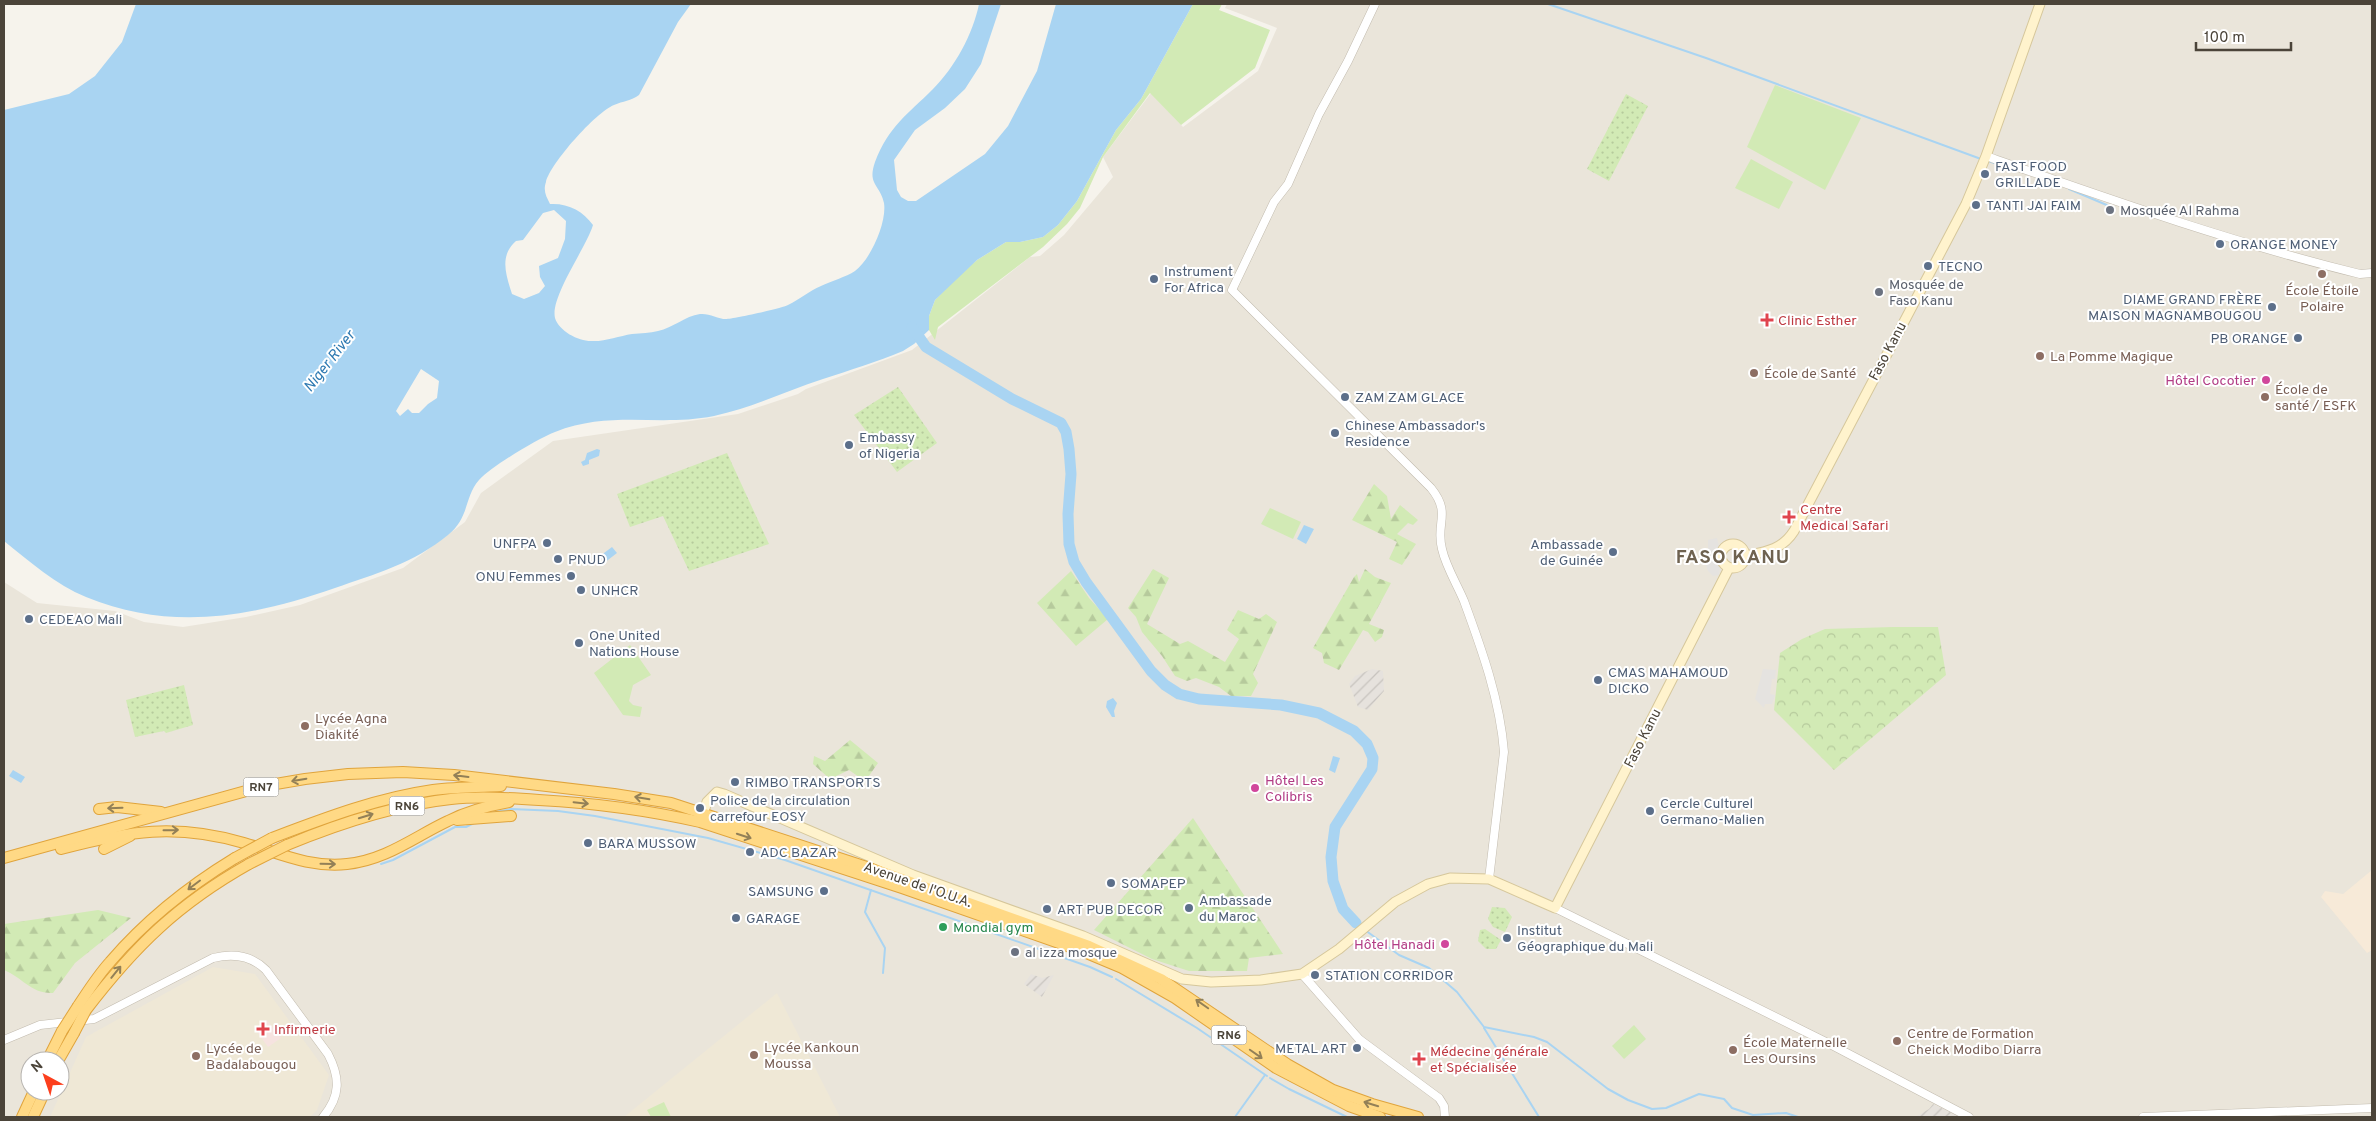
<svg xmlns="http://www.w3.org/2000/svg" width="2376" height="1121" font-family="Overpass,sans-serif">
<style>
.residential{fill:#eae5da;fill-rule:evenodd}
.commercial{fill:#f7ead8}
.industrial{fill:url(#industrial-furrows)}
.education{fill:#efe8d6}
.medical{fill:#f6e3e0}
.grass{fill:#d2eab5}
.forest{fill:url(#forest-firs)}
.park{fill:url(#park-crowns)}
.garden{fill:url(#garden-dots)}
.parking{fill:#e5e3e0}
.water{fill:#a9d4f2;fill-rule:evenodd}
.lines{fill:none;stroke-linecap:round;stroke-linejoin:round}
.stream{stroke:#a9d4f2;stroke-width:2}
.river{stroke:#a9d4f2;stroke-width:11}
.tertiary-casing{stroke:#c2bbae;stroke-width:9}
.secondary-casing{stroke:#d6c79b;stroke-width:11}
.trunk-casing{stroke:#e0a43c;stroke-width:12}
.tertiary{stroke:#fff;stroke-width:8}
.secondary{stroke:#fff3cd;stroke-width:9}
.trunk{stroke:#ffd985;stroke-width:10}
.trunk-bridge-casing{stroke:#e0a43c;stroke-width:12;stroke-linecap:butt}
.trunk-bridge{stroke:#ffd985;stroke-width:10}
.oneway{stroke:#938057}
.service-dot{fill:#5c6f8a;stroke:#fff;stroke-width:2}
.worship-dot{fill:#6b7280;stroke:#fff;stroke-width:2}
.education-dot{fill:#8d6e63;stroke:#fff;stroke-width:2}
.health-dot{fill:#e0444e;stroke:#fff;stroke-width:2}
.hotel-dot{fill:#d1479c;stroke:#fff;stroke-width:2}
.leisure-dot{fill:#2e9e5b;stroke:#fff;stroke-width:2}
.labels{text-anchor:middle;stroke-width:4;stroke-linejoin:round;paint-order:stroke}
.shield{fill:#fff;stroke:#817c74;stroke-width:1}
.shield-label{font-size:12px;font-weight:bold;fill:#4b4439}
.service-label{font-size:14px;fill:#4e5e75;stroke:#fff;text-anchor:start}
.worship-label{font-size:14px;fill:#5b616d;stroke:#fff;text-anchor:start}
.education-label{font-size:14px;fill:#785e54;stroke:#fff;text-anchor:start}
.health-label{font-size:14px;fill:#be3a42;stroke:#fff;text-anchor:start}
.street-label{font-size:14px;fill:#4b4439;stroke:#fff}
.hotel-label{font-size:14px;fill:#b23c85;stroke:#fff;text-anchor:end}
.leisure-label{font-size:14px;fill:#27864d;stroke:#fff;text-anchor:start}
.water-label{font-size:15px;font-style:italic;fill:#2e7ab2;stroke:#fff}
.district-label{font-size:19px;font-weight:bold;letter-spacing:1px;fill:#6e6250;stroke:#fff}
</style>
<defs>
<pattern id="industrial-furrows" width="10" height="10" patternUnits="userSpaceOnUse" patternTransform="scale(1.25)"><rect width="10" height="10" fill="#e6e2dd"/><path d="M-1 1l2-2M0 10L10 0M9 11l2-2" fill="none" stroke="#c7c3be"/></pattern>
<pattern id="forest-firs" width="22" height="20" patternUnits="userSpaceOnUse" patternTransform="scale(1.25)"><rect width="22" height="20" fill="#d2eab5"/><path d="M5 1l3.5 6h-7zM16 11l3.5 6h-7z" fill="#b6ca9c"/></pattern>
<pattern id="park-crowns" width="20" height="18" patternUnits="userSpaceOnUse" patternTransform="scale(1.25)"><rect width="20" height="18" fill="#d2eab5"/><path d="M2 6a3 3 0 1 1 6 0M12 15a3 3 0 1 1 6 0" fill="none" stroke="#b6ca9c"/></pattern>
<pattern id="garden-dots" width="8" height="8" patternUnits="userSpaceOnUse" patternTransform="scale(1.25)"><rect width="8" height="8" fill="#d2eab5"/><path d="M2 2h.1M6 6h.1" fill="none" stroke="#b6ca9c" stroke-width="1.8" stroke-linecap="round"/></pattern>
</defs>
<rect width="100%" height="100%" fill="#f6f3ec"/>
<path class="residential" d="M1227,4H2372V1117H4V582L37,603L115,611L144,622L183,627L246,617L300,605L403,568L465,522L481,493L553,441L738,414L798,394L806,389L912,350L1030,257L1040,256L1064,235L1113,177L1103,157L1151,93L1183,127L1258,71L1277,28L1225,8ZM30,1061H60V1091H30Z"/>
<path class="commercial" d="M2372,870V950L2367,953L2321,897L2325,891L2343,894Z"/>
<g class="industrial">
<path d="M1372,669L1383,671L1384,691L1368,710L1358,707L1349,684L1355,676Z"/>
<path d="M1031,974L1042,978L1054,975L1042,997L1024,984Z"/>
<path d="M1933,1104L1960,1117H1915L1929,1109Z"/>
</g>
<g class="education">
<path d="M213,967L255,974L329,1075L317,1110L310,1117H50L86,1037Z"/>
<path d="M777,993L840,1117H624Z"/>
</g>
<path class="medical" d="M267,1020L281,1038L268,1047L255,1029Z"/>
<g class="grass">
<path d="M1193,4H1222L1219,10L1270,30L1255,68L1181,125L1150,93L1103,157L1080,208L1067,224L1043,247L938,327L935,340L929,330V316L935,300L956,278L977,260L1006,242H1020L1043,237L1058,225L1077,201L1116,130L1141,99Z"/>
<path d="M1775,85L1861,118L1825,190L1747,147Z"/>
<path d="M1751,159L1793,182L1779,209L1735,188Z"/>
<path d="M1270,508L1301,522L1293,539L1261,524Z"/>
<path d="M630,645L651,675L633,685L629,701L633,705L642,707L640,717L623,715L594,673Z"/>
<path d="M1634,1025L1646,1039L1624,1059L1612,1046Z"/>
<path d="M664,1102L671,1117H651L647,1110Z"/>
</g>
<g class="forest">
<path d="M1374,484L1387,496L1391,519L1400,505L1418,520L1413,525L1408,523L1397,534L1416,544L1402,565L1389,559L1397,542L1352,520Z"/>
<path d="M1153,569L1169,578L1147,624L1180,644L1188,641L1225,662L1239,639L1227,630L1238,610L1259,619L1266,614L1277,622L1253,674L1258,683L1251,696H1231L1219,687L1196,678L1187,681L1175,676L1162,656L1142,632L1136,617L1128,608Z"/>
<path d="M1365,569L1375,577L1391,583L1369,624L1384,630L1382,637L1375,642L1368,632L1363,630L1339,670L1324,663L1322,653L1313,648L1354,577L1357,574L1359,582Z"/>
<path d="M1071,571L1089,598L1108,619L1076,646L1037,603Z"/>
<path d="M850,740L878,763L859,790L856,787L859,777L849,770L830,779L813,764L814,756L825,761Z"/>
<path d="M1193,818L1283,954L1249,958L1247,971H1189L1152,959L1094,930Z"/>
<path d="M98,910L131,918L75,963L53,993C31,994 22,977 4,970V924Z"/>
</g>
<path class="park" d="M1893,627H1938L1946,675L1834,770L1774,710L1780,653L1802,639L1825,629Z"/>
<g class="garden">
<path d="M1626,94L1648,106L1609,181L1587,169Z"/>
<path d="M898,387L937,443L897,472L854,415Z"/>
<path d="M727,453L769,544L689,571L663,516L630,527L617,494Z"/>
<path d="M184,685L193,725L166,733L164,731L135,737L126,700Z"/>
<path d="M1492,907L1505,908L1512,917L1505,932L1493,927L1488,919Z"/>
<path d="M1485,929L1501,940L1496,949H1486L1478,941L1480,930Z"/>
</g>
<g class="parking">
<path d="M1717,538L1721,555L1719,575L1713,576L1708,571L1704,559L1708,555V540Z"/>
<path d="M1763,669L1776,670L1775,679H1772L1770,694L1775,695L1772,704H1765L1764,708L1755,699Z"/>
</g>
<g class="water">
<path d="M136,4H691L678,22L639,95C631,101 623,101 614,105C595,113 551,163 546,182C543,191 546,196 550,204C568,203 583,211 593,225C586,248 550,297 555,318C559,331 578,341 591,341C604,342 619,336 632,334C641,333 650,333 658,331C673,328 685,316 700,314C709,313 718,319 726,319C732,319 784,308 788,305C800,299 809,291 821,286C831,281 846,277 855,271C871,259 887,222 884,203C880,184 867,185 875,162C889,126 907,115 933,89C955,67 973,34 979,4H1001L981,64L965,89L945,108L915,130L894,160L897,190L901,197L908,201H916L985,154L1008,126L1037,71L1056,4H1193L1141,99L1116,130L1077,201L1058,225L1043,237L1020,242H1006L977,260L935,300L929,316V330L914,344L903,351C877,362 850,370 823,379C786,391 752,408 714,416C659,427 611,410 555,432C537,439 492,466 479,480C464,497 470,517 448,535C414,563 375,574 335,588C251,617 172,632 86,597C56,585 29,561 4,541V110L69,94L95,76L122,42ZM554,210L566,221L565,239L558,258L539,266L540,277L545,286L539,293L524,299L512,294C506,275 499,256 516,241L523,240L543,213ZM421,369L439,381L437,398L428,404L419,413H412L408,409L400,416L396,411Z"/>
<path d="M597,449L600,450L599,456L589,460V464L583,466L581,462L585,460L587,453Z"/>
<path d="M1304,525L1314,529L1306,544L1297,539Z"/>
<path d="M612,547L617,553L604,563L600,556Z"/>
<path d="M1113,698L1117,703L1114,711L1115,717H1112L1106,707L1107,701Z"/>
<path d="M1333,756L1340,758L1335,773L1329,770Z"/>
<path d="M13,770L25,777L21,783L9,776Z"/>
</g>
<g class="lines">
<g class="stream">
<path d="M1548,4L1706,58L1981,159"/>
<path d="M1988,161L2010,168"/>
<path d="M2069,189L2109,206"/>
<path d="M496,812L511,809L558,811L595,816L708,838L785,860L1090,967L1112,977"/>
<path d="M381,864L393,860L455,827H466L474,823"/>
<path d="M871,890L865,912L885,948L883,973"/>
<path d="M1356,923L1361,927"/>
<path d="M1365,930L1399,955L1429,968L1457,992L1484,1027L1534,1037L1547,1042L1608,1089L1628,1100L1652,1109L1666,1108L1699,1094L1724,1099L1732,1108L1753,1115L1786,1113L1798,1117"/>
<path d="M1116,979L1197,1028L1267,1076"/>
<path d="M1484,1028L1539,1117"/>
<path d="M1270,1078L1289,1089L1347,1117"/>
<path d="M1235,1117L1265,1075"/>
</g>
<path class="river" d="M912,327L926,347L1012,399L1061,423L1066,432L1069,449L1071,474L1068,514L1069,544L1074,562L1086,582L1151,671L1165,685L1179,694L1199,699L1281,705L1319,713L1354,731L1367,744L1373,758L1372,769L1335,827L1331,857L1333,881L1343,909L1356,923"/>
<g class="tertiary-casing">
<g id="tertiary">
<path d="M1375,4L1348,61L1319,114L1288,184L1274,202L1232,290L1431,488C1452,514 1435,523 1442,549C1446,567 1457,584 1464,601C1482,650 1500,700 1504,752L1489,879"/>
<path d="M1986,156C2109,199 2233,243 2360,274L2372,273"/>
<path d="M1555,908L1824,1041L1969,1117"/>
<path d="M1302,974L1359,1039L1439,1098L1444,1106L1445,1117"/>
<path d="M4,1040L40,1025L94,1019L213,958C233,953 251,955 266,970L328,1054C340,1077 341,1096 323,1117"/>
<path d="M2143,1117L2372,1108"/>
</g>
</g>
<g class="secondary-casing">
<g id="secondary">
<circle cx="1733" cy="556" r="12"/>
<path d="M1745,556C1765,552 1782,550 1794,531L1966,204L1986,156L2040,4"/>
<path d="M701,820L707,802L717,792L724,794L913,875L1083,936L1182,979L1211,982L1261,980L1302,974L1339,949L1395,902L1428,884L1450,878L1489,879L1555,908L1729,568"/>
</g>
</g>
<g class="trunk-casing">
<g id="trunk">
<path d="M99,809L117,807L161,812"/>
<path d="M457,820L511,816"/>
<path d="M272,838C325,818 377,798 433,790C455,787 479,787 501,786"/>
<path d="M287,845C340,823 394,805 451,799C480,796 510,798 539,800C593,803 647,810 700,822L902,888L1079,950L1122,968L1175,998L1276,1068L1349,1106L1380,1117"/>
<path d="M61,849C129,831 175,823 244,843C279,853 309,868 347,864C386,860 414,837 448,821C468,811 487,806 509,802"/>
<path d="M104,849L130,836"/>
<path d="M4,858L264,786L305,779L348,774L403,772L454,775L614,794L671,803L885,873L1089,946L1161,979L1287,1064L1333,1090L1372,1104L1418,1117"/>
<path d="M78,1006C88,991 98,975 110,962C145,921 189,886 235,858"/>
<path d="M86,1010C135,946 178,904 249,864"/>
<path d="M47,1061L62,1031"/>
<path d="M58,1061L74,1033"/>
<path d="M22,1117L34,1091"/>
<path d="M33,1117L45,1091"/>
</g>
</g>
<use href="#tertiary" class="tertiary"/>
<use href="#secondary" class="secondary"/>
<use href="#trunk" class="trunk"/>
<g class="trunk-bridge-casing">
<g id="trunk-bridge">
<path d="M235,858L272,838"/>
<path d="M249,864L287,845"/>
<path d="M62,1031L78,1006"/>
<path d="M74,1033L86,1010"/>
</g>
</g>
<use href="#trunk-bridge" class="trunk-bridge"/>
</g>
<defs><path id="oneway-shaft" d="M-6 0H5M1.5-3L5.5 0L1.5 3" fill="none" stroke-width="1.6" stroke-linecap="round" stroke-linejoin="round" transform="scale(1.25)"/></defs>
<g class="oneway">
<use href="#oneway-shaft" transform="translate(461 776) rotate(-173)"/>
<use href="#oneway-shaft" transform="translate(299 780) rotate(170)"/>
<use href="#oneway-shaft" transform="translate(642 798) rotate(-171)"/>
<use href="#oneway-shaft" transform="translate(581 803) rotate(6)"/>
<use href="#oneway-shaft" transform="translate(115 808) rotate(178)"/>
<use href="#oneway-shaft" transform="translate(366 816) rotate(-17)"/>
<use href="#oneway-shaft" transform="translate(171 830) rotate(-1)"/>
<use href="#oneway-shaft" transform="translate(744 836) rotate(18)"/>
<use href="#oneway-shaft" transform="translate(328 864) rotate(1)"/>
<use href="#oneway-shaft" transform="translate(194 885) rotate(143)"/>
<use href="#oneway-shaft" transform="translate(116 972) rotate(-51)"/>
<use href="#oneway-shaft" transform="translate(1202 1004) rotate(-145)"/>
<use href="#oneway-shaft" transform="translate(1256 1054) rotate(35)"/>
<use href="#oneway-shaft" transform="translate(1371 1104) rotate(-163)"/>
</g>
<g class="service-dot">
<circle cx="1985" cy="174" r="5"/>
<circle cx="1976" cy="205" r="5"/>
<circle cx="2220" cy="244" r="5"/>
<circle cx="1928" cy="266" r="5"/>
<circle cx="1154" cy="279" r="5"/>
<circle cx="2272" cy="307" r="5"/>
<circle cx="2298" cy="338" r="5"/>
<circle cx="1345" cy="397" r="5"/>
<circle cx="1335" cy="433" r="5"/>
<circle cx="849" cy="445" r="5"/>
<circle cx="547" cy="543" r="5"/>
<circle cx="1613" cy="552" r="5"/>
<circle cx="558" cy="559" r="5"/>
<circle cx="571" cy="576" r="5"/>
<circle cx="581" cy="590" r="5"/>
<circle cx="29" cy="619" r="5"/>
<circle cx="579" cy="643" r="5"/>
<circle cx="1598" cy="680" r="5"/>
<circle cx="735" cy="782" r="5"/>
<circle cx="700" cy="808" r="5"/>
<circle cx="1650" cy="811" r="5"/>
<circle cx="588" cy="843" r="5"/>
<circle cx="750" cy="852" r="5"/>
<circle cx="1111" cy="883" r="5"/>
<circle cx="824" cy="891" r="5"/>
<circle cx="1189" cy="908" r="5"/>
<circle cx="1047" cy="909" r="5"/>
<circle cx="736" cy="918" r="5"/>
<circle cx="1507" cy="938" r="5"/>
<circle cx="1315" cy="975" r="5"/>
<circle cx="1357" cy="1048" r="5"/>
</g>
<g class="worship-dot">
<circle cx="2110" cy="210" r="5"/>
<circle cx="1879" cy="292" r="5"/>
<circle cx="1015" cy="952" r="5"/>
</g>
<g class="education-dot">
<circle cx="2322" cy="274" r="5"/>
<circle cx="2040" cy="356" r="5"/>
<circle cx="1754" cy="373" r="5"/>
<circle cx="2265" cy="397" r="5"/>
<circle cx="305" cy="726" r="5"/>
<circle cx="1897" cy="1041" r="5"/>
<circle cx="1733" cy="1050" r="5"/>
<circle cx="754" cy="1055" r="5"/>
<circle cx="196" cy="1056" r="5"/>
</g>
<g class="health-dot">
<path d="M1764.5 312.5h5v5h5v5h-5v5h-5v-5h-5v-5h5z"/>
<path d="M1786.5 509.5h5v5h5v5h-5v5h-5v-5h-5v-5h5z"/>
<path d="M260.5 1021.5h5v5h5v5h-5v5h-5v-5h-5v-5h5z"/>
<path d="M1416.5 1051.5h5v5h5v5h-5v5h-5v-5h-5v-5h5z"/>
</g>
<g class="hotel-dot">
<circle cx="2266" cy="380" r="5"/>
<circle cx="1255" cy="788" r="5"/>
<circle cx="1445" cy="944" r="5"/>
</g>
<circle class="leisure-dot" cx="943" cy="927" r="5"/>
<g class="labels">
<g class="shield">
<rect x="243.5" y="777.5" width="35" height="19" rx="4"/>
<rect x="389.5" y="796.5" width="35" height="19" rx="4"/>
<rect x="1211.5" y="1025.5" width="35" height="19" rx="4"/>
</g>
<g class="shield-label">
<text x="261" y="791">RN7</text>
<text x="407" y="810">RN6</text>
<text x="1229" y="1039">RN6</text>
</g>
<g class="service-label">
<text x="1995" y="171">FAST FOOD<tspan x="1995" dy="16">GRILLADE</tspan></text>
<text x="1986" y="210">TANTI JAI FAIM</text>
<text x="2230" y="249">ORANGE MONEY</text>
<text x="1938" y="271">TECNO</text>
<text x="1164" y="276">Instrument<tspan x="1164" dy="16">For Africa</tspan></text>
<text x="2262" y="304" text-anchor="end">DIAME GRAND FRÈRE<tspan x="2262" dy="16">MAISON MAGNAMBOUGOU</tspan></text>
<text x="2288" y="343" text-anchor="end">PB ORANGE</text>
<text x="1355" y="402">ZAM ZAM GLACE</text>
<text x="1345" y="430">Chinese Ambassador's<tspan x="1345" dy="16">Residence</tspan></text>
<text x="859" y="442">Embassy<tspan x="859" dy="16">of Nigeria</tspan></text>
<text x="537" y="548" text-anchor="end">UNFPA</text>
<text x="1603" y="549" text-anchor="end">Ambassade<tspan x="1603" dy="16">de Guinée</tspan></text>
<text x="568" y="564">PNUD</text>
<text x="561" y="581" text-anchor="end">ONU Femmes</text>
<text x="591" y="595">UNHCR</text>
<text x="39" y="624">CEDEAO Mali</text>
<text x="589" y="640">One United<tspan x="589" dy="16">Nations House</tspan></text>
<text x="1608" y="677">CMAS MAHAMOUD<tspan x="1608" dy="16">DICKO</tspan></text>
<text x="745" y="787">RIMBO TRANSPORTS</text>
<text x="710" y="805">Police de la circulation<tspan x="710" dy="16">carrefour EOSY</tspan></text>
<text x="1660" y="808">Cercle Culturel<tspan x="1660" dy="16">Germano-Malien</tspan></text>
<text x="598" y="848">BARA MUSSOW</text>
<text x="760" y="857">ADC BAZAR</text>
<text x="1121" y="888">SOMAPEP</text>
<text x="814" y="896" text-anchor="end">SAMSUNG</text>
<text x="1199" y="905">Ambassade<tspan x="1199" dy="16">du Maroc</tspan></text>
<text x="1057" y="914">ART PUB DECOR</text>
<text x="746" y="923">GARAGE</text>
<text x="1517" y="935">Institut<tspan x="1517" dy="16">Géographique du Mali</tspan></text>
<text x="1325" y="980">STATION CORRIDOR</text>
<text x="1347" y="1053" text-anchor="end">METAL ART</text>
</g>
<g class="worship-label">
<text x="2120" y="215">Mosquée Al Rahma</text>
<text x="1889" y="289">Mosquée de<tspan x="1889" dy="16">Faso Kanu</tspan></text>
<text x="1025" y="957">al izza mosque</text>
</g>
<g class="education-label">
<text x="2322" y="295" text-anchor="middle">École Étoile<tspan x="2322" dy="16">Polaire</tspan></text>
<text x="2050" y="361">La Pomme Magique</text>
<text x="1764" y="378">École de Santé</text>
<text x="2275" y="394">École de<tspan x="2275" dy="16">santé / ESFK</tspan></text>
<text x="315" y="723">Lycée Agna<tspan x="315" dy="16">Diakité</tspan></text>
<text x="1907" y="1038">Centre de Formation<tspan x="1907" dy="16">Cheick Modibo Diarra</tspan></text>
<text x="1743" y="1047">École Maternelle<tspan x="1743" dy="16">Les Oursins</tspan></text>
<text x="764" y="1052">Lycée Kankoun<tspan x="764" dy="16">Moussa</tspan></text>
<text x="206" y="1053">Lycée de<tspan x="206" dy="16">Badalabougou</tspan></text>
</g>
<g class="health-label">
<text x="1778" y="325">Clinic Esther</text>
<text x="1800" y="514">Centre<tspan x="1800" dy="16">Medical Safari</tspan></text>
<text x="274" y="1034">Infirmerie</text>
<text x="1430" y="1056">Médecine générale<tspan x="1430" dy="16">et Spécialisée</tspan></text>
</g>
<g class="street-label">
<text transform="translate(1887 351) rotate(-62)" y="5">Faso Kanu</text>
<text transform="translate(1642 738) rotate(-63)" y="5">Faso Kanu</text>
<text transform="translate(918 884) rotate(19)" y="5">Avenue de l'O.U.A.</text>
</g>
<g class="hotel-label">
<text x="2256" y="385">Hôtel Cocotier</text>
<text x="1265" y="785" text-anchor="start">Hôtel Les<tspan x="1265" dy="16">Colibris</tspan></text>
<text x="1435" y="949">Hôtel Hanadi</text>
</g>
<g class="leisure-label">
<text x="953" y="932">Mondial gym</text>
</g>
<g class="water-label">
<text transform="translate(329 361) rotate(-52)" y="5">Niger River</text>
</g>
<g class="district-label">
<text x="1733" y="563">FASO KANU</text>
</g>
</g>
<rect width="2376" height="1121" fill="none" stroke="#4b4439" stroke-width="10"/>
<g transform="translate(45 1076) rotate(320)"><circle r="24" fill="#ffffff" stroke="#b7b4b0"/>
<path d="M0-4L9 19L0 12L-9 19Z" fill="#fc3f1d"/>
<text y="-8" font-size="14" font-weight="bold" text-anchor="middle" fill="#4b4439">N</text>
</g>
<path d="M2196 42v8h95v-8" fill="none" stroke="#4b4439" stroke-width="2.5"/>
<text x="2204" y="42" font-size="15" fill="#4b4439" stroke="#ffffff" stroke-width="4" paint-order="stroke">100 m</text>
</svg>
